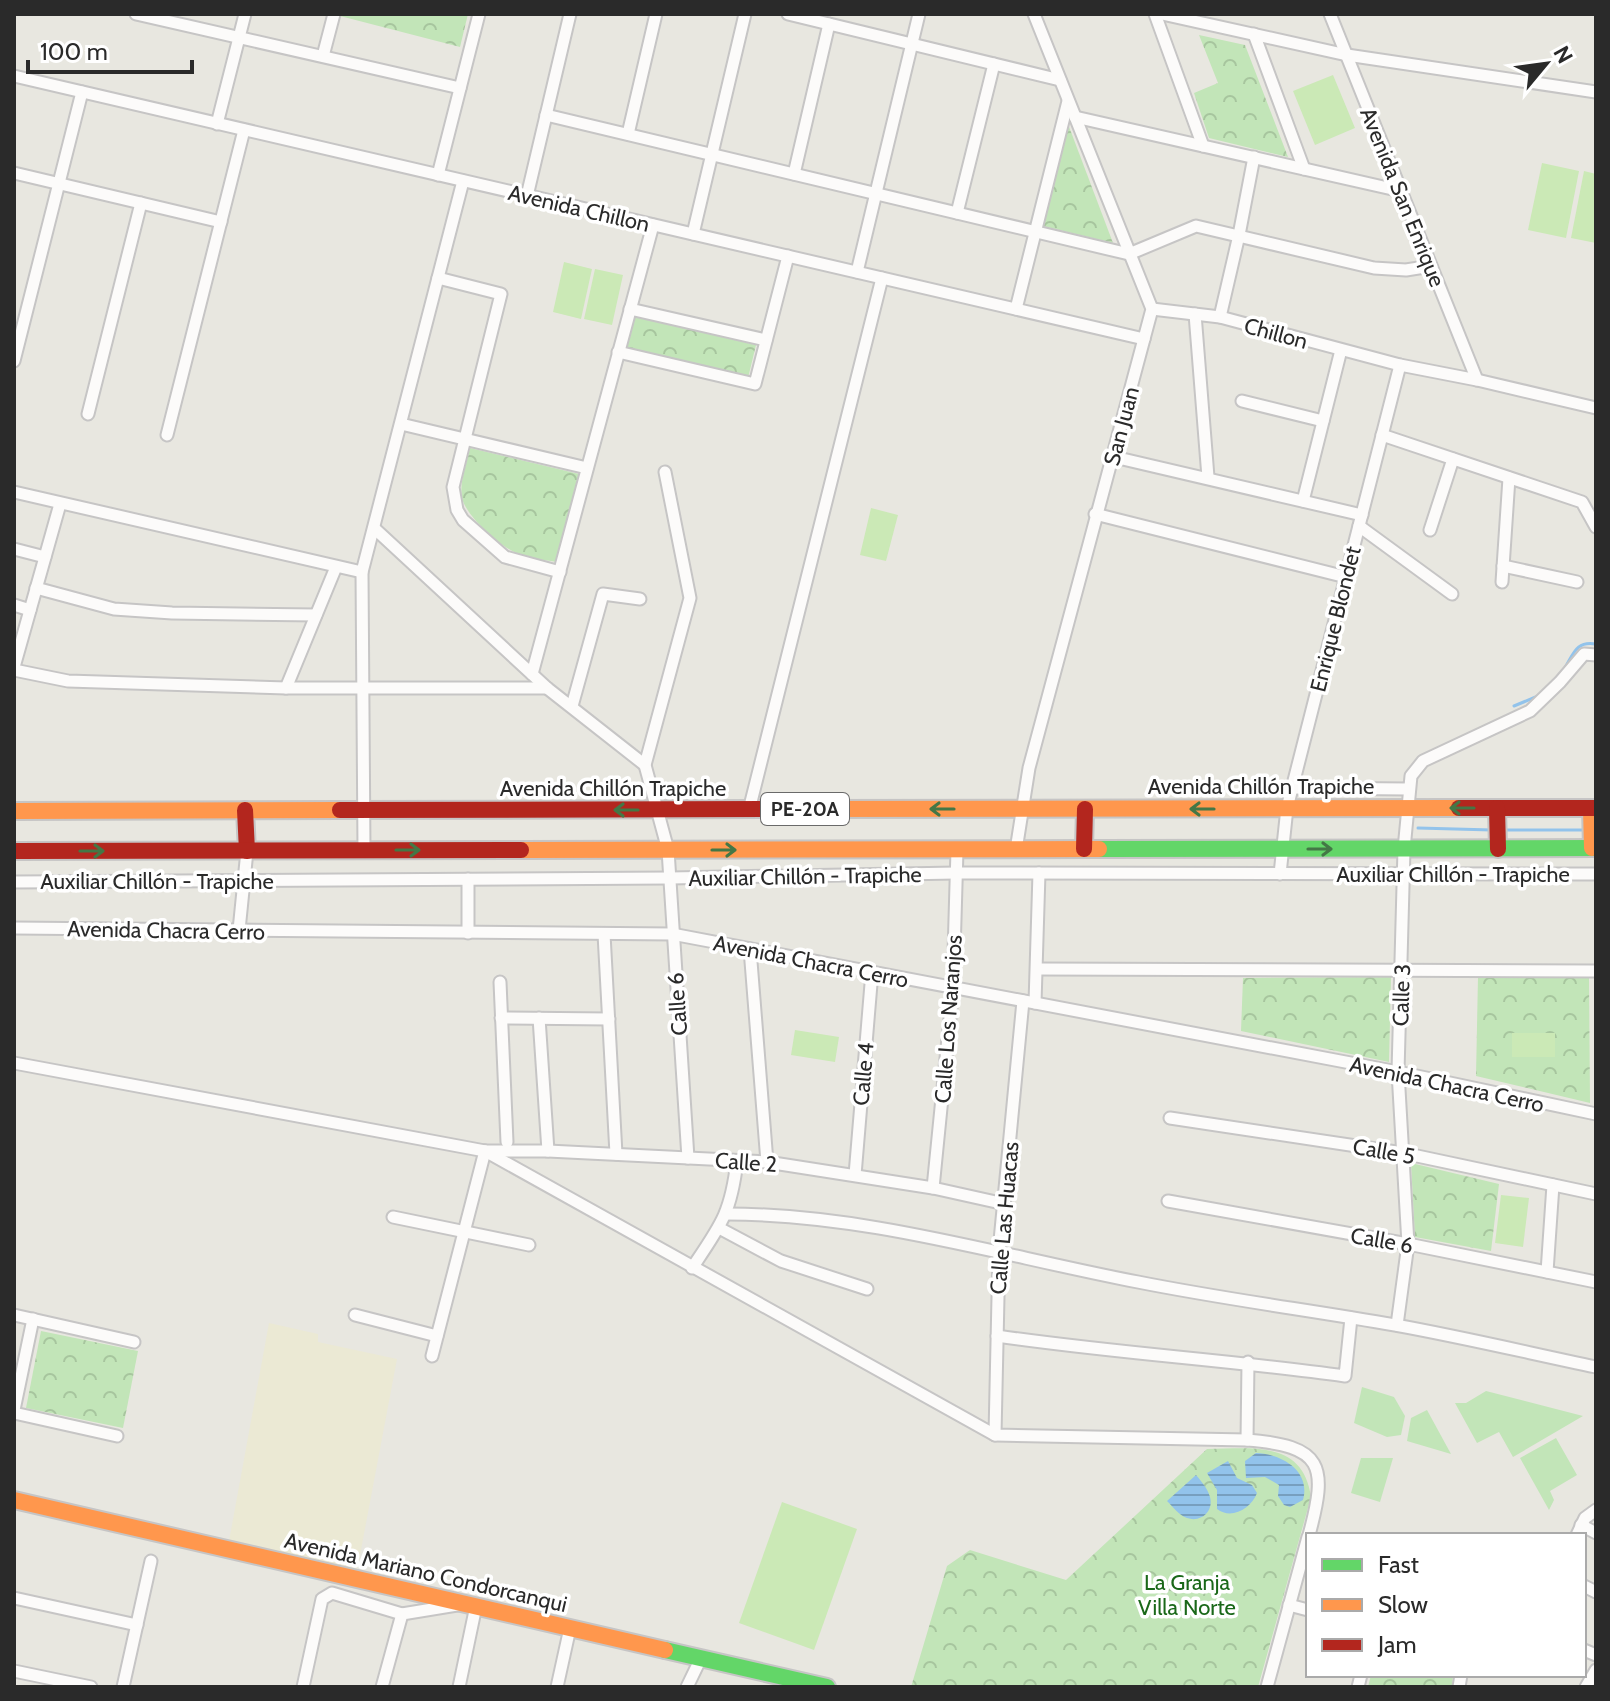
<svg xmlns="http://www.w3.org/2000/svg" width="1610" height="1701" font-family="Cabin,sans-serif">
<style>
.education{fill:#ebe9d4}
.grass{fill:#c2e5b8}
.park{fill:url(#park-crowns)}
.pitch{fill:#cbe9b6}
.water{fill:url(#water-rules)}
.lines{fill:none;stroke-linecap:round;stroke-linejoin:round}
.stream{stroke:#92c3eb;stroke-width:3}
.street-casing{stroke:#c6c5c5;stroke-width:15}
.fast-casing{stroke:#c6c5c5;stroke-width:20}
.slow-casing{stroke:#c6c5c5;stroke-width:20}
.jam-casing{stroke:#c6c5c5;stroke-width:20}
.street{stroke:#fcfbfa;stroke-width:11}
.fast{stroke:#63d668;stroke-width:16}
.slow{stroke:#ff974d;stroke-width:16}
.jam{stroke:#b3261e;stroke-width:16}
.oneway{stroke:#447746}
.labels{text-anchor:middle;stroke-width:7;stroke-linejoin:round;paint-order:stroke}
.shield{fill:#fff;stroke:#6a6a6a;stroke-width:2}
.shield-label{font-size:20px;font-weight:bold;fill:#2a2a2a}
.street-label{font-size:22px;fill:#2a2a2a;stroke:#fff}
.park-label{font-size:22px;fill:#1a6819;stroke:#fff}
</style>
<defs>
<pattern id="park-crowns" width="20" height="18" patternUnits="userSpaceOnUse" patternTransform="scale(2)"><rect width="20" height="18" fill="#c2e5b8"/><path d="M2 6a3 3 0 1 1 6 0M12 15a3 3 0 1 1 6 0" fill="none" stroke="#a7c59e"/></pattern>
<pattern id="water-rules" width="6" height="5" patternUnits="userSpaceOnUse" patternTransform="scale(2)"><rect width="6" height="5" fill="#92c3eb"/><path d="M0 2.5h6" fill="none" stroke="#779fbf"/></pattern>
</defs>
<rect width="100%" height="100%" fill="#e8e7e0"/>
<path class="education" d="M269,1323L318,1334V1342L397,1359L357,1571L229,1541Z"/>
<g class="grass">
<path d="M1362,1387L1394,1397L1405,1416L1401,1435L1387,1437L1354,1423Z"/>
<path d="M1486,1391L1583,1416L1513,1457L1499,1432L1477,1443L1455,1403H1466Z"/>
<path d="M1427,1410L1451,1454L1407,1441L1411,1418Z"/>
<path d="M1556,1438L1577,1475L1550,1491L1554,1500L1549,1510L1520,1458Z"/>
<path d="M1361,1458H1393L1380,1502L1351,1493Z"/>
</g>
<g class="park">
<path d="M340,14H468L460,47L340,16Z"/>
<path d="M1199,35L1245,45L1288,157L1209,138L1194,93L1218,83Z"/>
<path d="M1068,124L1113,243L1043,226Z"/>
<path d="M633,316L756,345L748,378L625,349Z"/>
<path d="M470,448L579,474L557,562C545,560 531,559 519,554C501,548 466,516 462,498C459,482 467,463 470,448Z"/>
<path d="M1391,977L1389,1062L1241,1031L1243,978Z"/>
<path d="M1478,977H1589L1590,1103L1476,1076Z"/>
<path d="M1411,1163L1499,1184L1491,1251L1415,1237Z"/>
<path d="M41,1331L138,1351L123,1428L26,1408Z"/>
<path d="M1207,1449C1251,1449 1303,1439 1311,1497L1258,1687H911L947,1566L970,1550L1066,1580Z"/>
<path d="M1371,1675H1453L1452,1687H1368Z"/>
</g>
<g class="pitch">
<path d="M1333,75L1355,128L1315,145L1293,91Z"/>
<path d="M1542,163L1579,171L1566,238L1528,230Z"/>
<path d="M1584,171L1596,174V243L1571,238Z"/>
<path d="M564,262L592,269L581,319L553,312Z"/>
<path d="M595,269L623,275L612,325L584,319Z"/>
<path d="M871,508L898,515L886,561L860,555Z"/>
<path d="M795,1030L839,1037L835,1062L791,1055Z"/>
<rect x="1512" y="1033" width="43" height="24"/>
<path d="M1501,1195L1529,1198L1523,1247L1495,1243Z"/>
<path d="M782,1502L857,1529L814,1650L739,1623Z"/>
</g>
<g class="water">
<path d="M1256,1453C1282,1454 1311,1471 1303,1500L1290,1507L1284,1505L1278,1496L1279,1485L1265,1477L1246,1478L1245,1461Z"/>
<path d="M1228,1461L1237,1478L1252,1485L1257,1493C1251,1509 1231,1520 1217,1509V1490L1207,1473Z"/>
<path d="M1196,1475C1201,1481 1208,1489 1210,1497C1214,1511 1201,1523 1187,1518C1179,1515 1173,1507 1167,1501Z"/>
</g>
<g class="lines">
<g class="stream">
<path d="M1563,671C1573,656 1575,640 1596,644"/>
<path d="M1514,706L1538,696"/>
<path d="M1418,828L1492,830"/>
<path d="M1504,830H1584"/>
</g>
<g class="street-casing">
<g id="street">
<path d="M136,14L460,88"/>
<path d="M788,14L1060,80"/>
<path d="M1155,14L1203,146"/>
<path d="M1162,14L1347,55L1596,92"/>
<path d="M1330,14L1477,380"/>
<path d="M1254,34L1304,169"/>
<path d="M323,56L334,14"/>
<path d="M14,76L1144,339"/>
<path d="M546,115L1129,254L1196,226L1374,268L1406,270L1431,266"/>
<path d="M1075,117L1401,191"/>
<path d="M217,124L245,14"/>
<path d="M628,134L656,14"/>
<path d="M14,173L221,222"/>
<path d="M794,174L829,24"/>
<path d="M438,175L479,14"/>
<path d="M527,196L570,14"/>
<path d="M957,213L994,64"/>
<path d="M693,234L745,14"/>
<path d="M857,272L919,14"/>
<path d="M438,278L501,294L453,487L457,510L463,520L505,557L560,572"/>
<path d="M630,309L766,340"/>
<path d="M1016,309L1068,101"/>
<path d="M1152,309L1220,317L1400,365L1477,380L1596,408"/>
<path d="M1195,314L1208,477"/>
<path d="M1220,317L1239,235L1254,157"/>
<path d="M618,352L755,384L788,256"/>
<path d="M14,361L82,92"/>
<path d="M1242,401L1323,421"/>
<path d="M88,414L141,203"/>
<path d="M401,424L587,468"/>
<path d="M167,435L244,130"/>
<path d="M1382,435L1582,502L1596,527"/>
<path d="M1114,457L1362,515"/>
<path d="M665,472L690,598L645,765L668,850L688,1158"/>
<path d="M14,492L362,572"/>
<path d="M1303,501L1341,350"/>
<path d="M1095,514L1346,577"/>
<path d="M1359,526L1452,594"/>
<path d="M374,528L547,688L645,765"/>
<path d="M1430,530L1453,459"/>
<path d="M14,549L45,557"/>
<path d="M1503,566L1577,582"/>
<path d="M1502,582L1509,478"/>
<path d="M36,588L114,609L172,613L316,615"/>
<path d="M14,605L30,610"/>
<path d="M14,667L60,504"/>
<path d="M14,670L68,681L286,688H547"/>
<path d="M532,674L653,225"/>
<path d="M286,688L336,567"/>
<path d="M572,706L603,594L640,599"/>
<path d="M1292,788L1409,789"/>
<path d="M749,810L882,278"/>
<path d="M364,850L362,572L463,181"/>
<path d="M1016,850L1029,768L1152,309L1034,14"/>
<path d="M1280,874L1287,808L1400,365"/>
<path d="M468,879V933"/>
<path d="M14,882L670,878L956,873L1596,874"/>
<path d="M14,928L672,934L1398,1072L1596,1114"/>
<path d="M239,930L247,851"/>
<path d="M604,934L616,1154"/>
<path d="M750,949L767,1162"/>
<path d="M1037,969L1596,971"/>
<path d="M500,982L507,1142"/>
<path d="M1035,1003L1039,873"/>
<path d="M501,1018L609,1019"/>
<path d="M539,1018L548,1151"/>
<path d="M14,1063L485,1151L995,1435L1247,1440C1323,1446 1328,1465 1309,1535"/>
<path d="M1170,1118L1403,1153L1596,1194"/>
<path d="M485,1151H548L767,1162L933,1188L1005,1204"/>
<path d="M855,1175L872,972"/>
<path d="M933,1188L953,988L957,850"/>
<path d="M1168,1201L1408,1244L1596,1282"/>
<path d="M727,1214C867,1214 1002,1256 1138,1282C1223,1299 1309,1310 1395,1325C1462,1337 1529,1353 1596,1367"/>
<path d="M393,1217L529,1245"/>
<path d="M719,1228L781,1261L867,1289"/>
<path d="M692,1268C721,1225 731,1213 737,1161"/>
<path d="M1547,1272L1553,1185"/>
<path d="M14,1315L134,1342"/>
<path d="M355,1315L437,1336"/>
<path d="M1397,1325L1408,1244L1398,1072L1404,849L1411,776L1423,761L1530,711L1560,682L1584,654L1596,655"/>
<path d="M997,1336C1113,1353 1229,1360 1345,1376L1351,1318"/>
<path d="M432,1356L485,1151"/>
<path d="M14,1410L33,1319"/>
<path d="M14,1413L117,1436"/>
<path d="M995,1435L999,1251L1023,1001"/>
<path d="M1247,1440L1248,1362"/>
<path d="M1581,1525L1596,1533"/>
<path d="M1577,1535L1585,1518L1596,1510"/>
<path d="M1584,1586L1596,1592"/>
<path d="M14,1598L137,1625"/>
<path d="M1289,1605L1308,1610"/>
<path d="M1584,1650L1596,1655"/>
<path d="M14,1671L91,1687"/>
<path d="M123,1687L151,1561"/>
<path d="M303,1687L322,1599L332,1593L402,1614"/>
<path d="M382,1687L402,1614L457,1605"/>
<path d="M459,1687L476,1606"/>
<path d="M557,1687L570,1628"/>
<path d="M687,1687L701,1658"/>
<path d="M1267,1687L1308,1537"/>
<path d="M1358,1687L1361,1675"/>
<path d="M1459,1687L1461,1675"/>
<path d="M1586,1687L1596,1670"/>
</g>
</g>
<g class="fast-casing">
<g id="fast">
<path d="M1099,849L1596,848"/>
<path d="M665,1650L827,1687"/>
</g>
</g>
<g class="slow-casing">
<g id="slow">
<path d="M1591,808L1592,848"/>
<path d="M807,809L1459,808"/>
<path d="M14,811L340,810"/>
<path d="M521,850L1099,849"/>
<path d="M14,1500L665,1650"/>
</g>
</g>
<g class="jam-casing">
<g id="jam">
<path d="M1459,808H1596"/>
<path d="M1497,808L1498,849"/>
<path d="M245,810L247,851"/>
<path d="M340,810L807,809"/>
<path d="M1084,849L1085,809"/>
<path d="M14,851L521,850"/>
</g>
</g>
<use href="#street" class="street"/>
<use href="#fast" class="fast"/>
<use href="#slow" class="slow"/>
<use href="#jam" class="jam"/>
</g>
<defs><path id="oneway-shaft" d="M-6 0H5M1.5-3L5.5 0L1.5 3" fill="none" stroke-width="1.6" stroke-linecap="round" stroke-linejoin="round" transform="scale(2)"/></defs>
<g class="oneway">
<use href="#oneway-shaft" transform="translate(1462 808) rotate(180)"/>
<use href="#oneway-shaft" transform="translate(942 809) rotate(180)"/>
<use href="#oneway-shaft" transform="translate(1202 809) rotate(180)"/>
<use href="#oneway-shaft" transform="translate(626 810) rotate(180)"/>
<use href="#oneway-shaft" transform="translate(1320 849)"/>
<use href="#oneway-shaft" transform="translate(408 850)"/>
<use href="#oneway-shaft" transform="translate(724 850)"/>
<use href="#oneway-shaft" transform="translate(92 851)"/>
</g>
<g class="labels">
<rect class="shield" x="761" y="793" width="88" height="32" rx="6"/>
<g class="shield-label">
<text x="805" y="816">PE-20A</text>
</g>
<g class="street-label">
<text transform="translate(1403 197) rotate(68)" y="8">Avenida San Enrique</text>
<text transform="translate(579 208) rotate(13)" y="8">Avenida Chillon</text>
<text transform="translate(1276 333) rotate(15)" y="8">Chillon</text>
<text transform="translate(1121 426) rotate(-75)" y="8">San Juan</text>
<text transform="translate(1335 619) rotate(-76)" y="8">Enrique Blondet</text>
<text x="1261" y="794">Avenida Chillón Trapiche</text>
<text x="613" y="796">Avenida Chillón Trapiche</text>
<text x="1453" y="882">Auxiliar Chillón - Trapiche</text>
<text transform="translate(805 876) rotate(-1)" y="8">Auxiliar Chillón - Trapiche</text>
<text x="157" y="889">Auxiliar Chillón - Trapiche</text>
<text transform="translate(166 930) rotate(1)" y="8">Avenida Chacra Cerro</text>
<text transform="translate(811 961) rotate(11)" y="8">Avenida Chacra Cerro</text>
<text transform="translate(1401 995) rotate(-88)" y="8">Calle 3</text>
<text transform="translate(677 1004) rotate(-94)" y="8">Calle 6</text>
<text transform="translate(948 1019) rotate(-86)" y="8">Calle Los Naranjos</text>
<text transform="translate(863 1074) rotate(-85)" y="8">Calle 4</text>
<text transform="translate(1447 1084) rotate(12)" y="8">Avenida Chacra Cerro</text>
<text transform="translate(1384 1151) rotate(10)" y="8">Calle 5</text>
<text transform="translate(746 1162) rotate(4)" y="8">Calle 2</text>
<text transform="translate(1004 1218) rotate(-85)" y="8">Calle Las Huacas</text>
<text transform="translate(1382 1240) rotate(10)" y="8">Calle 6</text>
<text transform="translate(426 1572) rotate(13)" y="8">Avenida Mariano Condorcanqui</text>
</g>
<g class="park-label">
<text x="1187" y="1590">La Granja<tspan x="1187" dy="25">Villa Norte</tspan></text>
</g>
</g>
<rect width="1610" height="1701" fill="none" stroke="#2a2a2a" stroke-width="32"/>
<rect x="1306" y="1533" width="280" height="144" fill="#ffffff" stroke="#aaaaaa" stroke-width="2"/>
<rect x="1322" y="1559" width="40" height="12" fill="#63d668" stroke="#aaaaaa" stroke-width="2"/>
<text x="1378" y="1573" font-size="24" fill="#2a2a2a">Fast</text>
<rect x="1322" y="1599" width="40" height="12" fill="#ff974d" stroke="#aaaaaa" stroke-width="2"/>
<text x="1378" y="1613" font-size="24" fill="#2a2a2a">Slow</text>
<rect x="1322" y="1639" width="40" height="12" fill="#b3261e" stroke="#aaaaaa" stroke-width="2"/>
<text x="1378" y="1653" font-size="24" fill="#2a2a2a">Jam</text>
<g transform="translate(1546 64) rotate(61)" stroke="#ffffff" stroke-width="6" paint-order="stroke">
<path d="M0-6L14 30L0 20L-14 30Z" fill="#2a2a2a"/>
<text y="-12" font-size="22" font-weight="bold" text-anchor="middle" fill="#2a2a2a">N</text>
</g>
<path d="M28 60v12h164v-12" fill="none" stroke="#2a2a2a" stroke-width="4"/>
<text x="40" y="60" font-size="24" fill="#2a2a2a" stroke="#ffffff" stroke-width="6" paint-order="stroke">100 m</text>
</svg>
